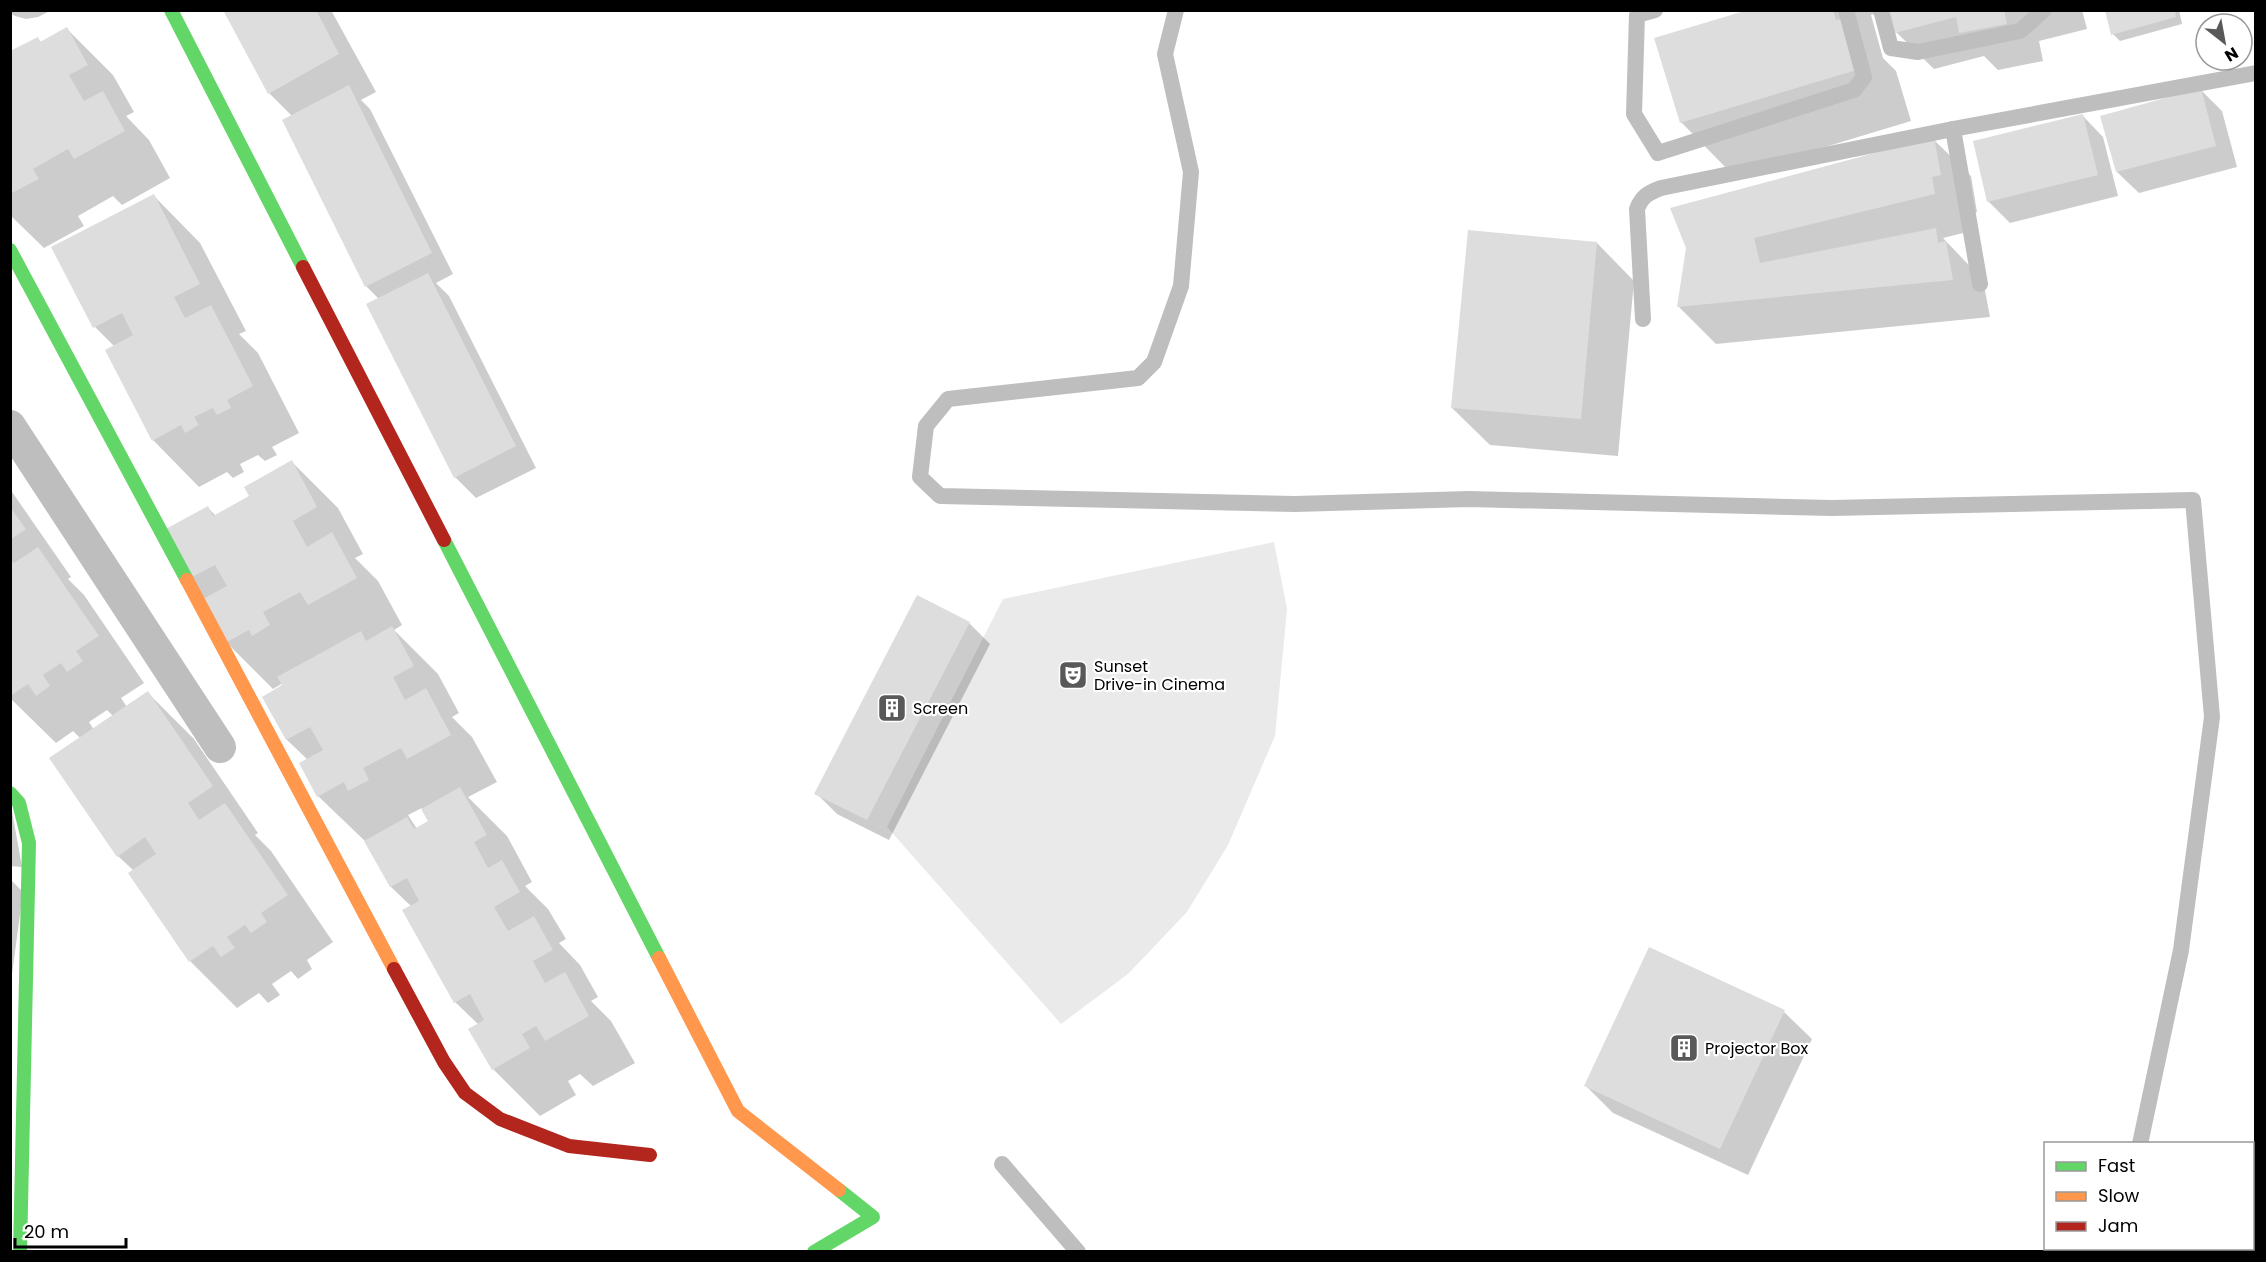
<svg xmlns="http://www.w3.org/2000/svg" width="2266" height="1262" font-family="Poppins,sans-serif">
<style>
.green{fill:#eaeaea}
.shadow{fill:#0003;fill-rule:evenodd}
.building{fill:#ddd}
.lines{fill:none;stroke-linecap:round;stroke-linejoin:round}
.lane{stroke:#bebebe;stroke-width:16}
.street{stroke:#bebebe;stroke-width:32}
.fast{stroke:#63d668;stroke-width:14}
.slow{stroke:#ff974d;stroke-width:14}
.jam{stroke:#b3261e;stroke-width:14}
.labels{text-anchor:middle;stroke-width:4.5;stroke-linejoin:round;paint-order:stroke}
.poi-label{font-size:16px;fill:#000;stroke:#fff;text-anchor:start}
</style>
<rect width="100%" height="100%" fill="#fff"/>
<path class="green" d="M1274,542L1287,609L1275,736L1228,845L1187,912L1128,974L1061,1024L887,827L1003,599Z"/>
<g class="shadow">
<path d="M10,10H52L38,17L26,19L15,16L10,13Z"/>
<path d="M224,10H331L376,92L361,100L370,109L453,274L436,283L449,296L536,468L476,498L455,477L379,299L366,286L292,116L269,93Z"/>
<path d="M1753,10H1878L1879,13L1871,15L1883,58L1896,71L1911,121L1733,175L1681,122Z"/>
<path d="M1891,10H2082L2087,29L2039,41L2043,61L1998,70L1984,56L1934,69L1896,32Z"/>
<path d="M2106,10H2179L2182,24L2120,41L2113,34Z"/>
<path d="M67,29L113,75L134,112L126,116L149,140L170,178L122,205L113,196L78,216L84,226L44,248L10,215V53L37,38L42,43Z"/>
<path d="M2201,90L2222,111L2237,167L2139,193L2117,172Z"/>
<path d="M2082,115L2103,137L2118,196L2010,223L1989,202L1974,142Z"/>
<path d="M1933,139L1971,176L1977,212L1969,214L1971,231L1943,238L1983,280L1990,317L1716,344L1679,307L1687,248Z"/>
<path d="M154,196L200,243L246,331L239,334L258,353L299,433L272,447L277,455L265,461L258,455L240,464L244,472L233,478L227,472L199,487L153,440L115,347L95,327Z"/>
<path d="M1597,243L1634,281L1618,456L1490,445L1452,408Z"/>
<path d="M292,462L338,508L363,554L355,558L378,581L402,625L394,630L438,674L459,713L452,717L472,737L497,782L468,797L507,836L532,882L525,886L548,909L566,939L559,943L580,965L598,997L591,1001L611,1021L635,1063L593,1086L580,1074L568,1081L576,1095L540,1116L493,1069L479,1025L455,1002L412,907L391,887L366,842L318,796L308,760L287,740L283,683L273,689L226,642L191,578L208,508L216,516L251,497ZM422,808L430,822L417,829L408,815Z"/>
<path d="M10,489L71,577L68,579L84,595L144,683L121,698L127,707L148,693L194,739L258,833L255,835L271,851L333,942L307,960L312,969L298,979L291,971L272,984L280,995L268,1003L259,993L237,1008L190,961L130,873L134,871L118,856L81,739L73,731L56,743L10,698ZM107,710L113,716L94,730L89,722Z"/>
<path d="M969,623L990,644L889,840L837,814L816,793Z"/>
<path d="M10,800L22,867L10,866Z"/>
<path d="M10,879L23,892L10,989Z"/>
<path d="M1784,1012L1812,1039L1748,1175L1613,1113L1586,1086Z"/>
</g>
<g class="building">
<path d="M223,10H316L339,54L268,94Z"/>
<path d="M1748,10H1833L1836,20L1845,18L1860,69L1680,123L1654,38Z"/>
<path d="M1889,10H2004L2007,24L1959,33L1956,17L1895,33Z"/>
<path d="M2105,10H2175L2176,17L2111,35Z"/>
<path d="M67,27L88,65L69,75L84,101L103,91L125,131L74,159L68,149L33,169L39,179L10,194V51L38,37L40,42Z"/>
<path d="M349,85L432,253L365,287L282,120Z"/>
<path d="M2201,88L2216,146L2116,172L2100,116Z"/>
<path d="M2083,114L2098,175L1987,202L1973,141Z"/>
<path d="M1934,137L1941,175L1932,177L1935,194L1754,238L1760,263L1936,228L1938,243L1946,241L1953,280L1677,307L1686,248L1670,208Z"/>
<path d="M154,194L200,284L174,297L185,318L211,305L253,386L227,400L231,408L217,415L213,408L194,417L199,425L185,433L181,425L152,441L105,350L133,335L122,313L93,328L51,247Z"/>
<path d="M1468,230L1597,242L1581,419L1451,408Z"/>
<path d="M428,273L516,446L454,478L366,304Z"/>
<path d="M292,460L317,507L293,521L307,547L332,532L357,578L308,605L300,592L263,612L270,625L252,636L249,630L225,643L201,600L227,586L215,565L190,578L164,530L208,506L213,516L249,496L244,487Z"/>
<path d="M10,507L26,529L10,540Z"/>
<path d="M38,547L99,636L76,651L83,661L67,672L61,663L43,675L50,686L36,696L28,684L10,696V558L14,563Z"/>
<path d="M917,595L970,622L867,820L814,794Z"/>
<path d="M392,626L414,666L393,677L405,700L426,688L451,735L407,759L401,748L363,768L369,780L348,791L344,782L317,797L299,763L323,750L310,727L286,740L262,697L282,685L277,677L361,631L366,641Z"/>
<path d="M148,691L213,786L188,803L199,820L225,803L288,895L261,913L267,922L251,933L245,925L227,937L235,948L221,957L213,946L189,962L128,873L156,854L145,837L117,857L49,758Z"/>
<path d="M460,787L487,835L474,842L488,868L502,860L520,892L494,907L508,931L534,916L553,950L533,961L545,983L565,972L589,1016L545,1041L536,1026L522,1034L530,1048L492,1070L468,1029L484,1020L470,994L454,1003L402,910L419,901L407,878L390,887L364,841L407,817L414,829L428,821L421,809Z"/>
<path d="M1649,947L1785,1010L1720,1149L1584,1086Z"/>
</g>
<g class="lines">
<g class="lane">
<path d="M1176,10L1165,54L1191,172L1181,286L1154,362L1138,378L948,399L926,426L920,477L940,496L1295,504L1469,499L1832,508L2193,500L2212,717L2181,950L2140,1144"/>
<path d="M1655,10L1637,15L1634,114L1658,153L1854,90L1864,77L1846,10"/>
<path d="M1881,10L1891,48L1918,52L2020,31L2044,10"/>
<path d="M1953,129L1980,284"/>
<path d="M1643,319L1637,209C1642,196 1648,193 1661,188L1953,129L2256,73"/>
<path d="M1002,1164L1078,1252"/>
<path d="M2081,1252L2083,1248"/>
</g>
<path class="street" d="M10,426L220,747"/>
<g class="fast">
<path d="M171,10L303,267"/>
<path d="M10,250L187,580"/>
<path d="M444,540L659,958"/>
<path d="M10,793L19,803L29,843L20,1252"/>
<path d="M814,1252L873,1217L839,1190"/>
</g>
<g class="slow">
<path d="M187,580L394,969"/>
<path d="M659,958L738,1111L839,1190"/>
</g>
<g class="jam">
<path d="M303,267L444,540"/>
<path d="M394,969L444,1062L465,1093L500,1119L569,1146L650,1155"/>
</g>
</g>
<defs>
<g id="theatre-square" transform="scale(1.5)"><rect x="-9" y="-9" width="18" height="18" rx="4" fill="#595959" stroke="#fff"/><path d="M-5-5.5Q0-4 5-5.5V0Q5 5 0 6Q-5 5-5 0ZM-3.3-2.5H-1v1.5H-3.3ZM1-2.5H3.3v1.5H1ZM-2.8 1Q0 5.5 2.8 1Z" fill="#fff"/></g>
<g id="building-square" transform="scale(1.5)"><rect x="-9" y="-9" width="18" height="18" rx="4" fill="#595959" stroke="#fff"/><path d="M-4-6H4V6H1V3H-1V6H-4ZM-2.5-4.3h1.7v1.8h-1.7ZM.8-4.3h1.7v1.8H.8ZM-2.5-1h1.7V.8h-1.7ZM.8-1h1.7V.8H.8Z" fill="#fff"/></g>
</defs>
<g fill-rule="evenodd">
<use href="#theatre-square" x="1073" y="675"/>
<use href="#building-square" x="892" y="708"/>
<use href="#building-square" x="1684" y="1048"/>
</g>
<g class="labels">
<g class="poi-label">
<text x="1094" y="672">Sunset<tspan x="1094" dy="18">Drive-in Cinema</tspan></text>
<text x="913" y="714">Screen</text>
<text x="1705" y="1054">Projector Box</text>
</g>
</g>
<rect width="2266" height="1262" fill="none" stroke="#000000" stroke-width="24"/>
<rect x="2044" y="1142" width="210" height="108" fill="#ffffff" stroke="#999999" stroke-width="1.5"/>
<rect x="2056" y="1162" width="30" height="9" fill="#63d668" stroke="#999999" stroke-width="1.5"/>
<text x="2098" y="1172" font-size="18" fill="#000000">Fast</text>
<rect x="2056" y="1192" width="30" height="9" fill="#ff974d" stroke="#999999" stroke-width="1.5"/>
<text x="2098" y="1202" font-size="18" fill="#000000">Slow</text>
<rect x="2056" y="1222" width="30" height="9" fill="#b3261e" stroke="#999999" stroke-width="1.5"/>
<text x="2098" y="1232" font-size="18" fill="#000000">Jam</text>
<g transform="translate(2224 42) rotate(149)"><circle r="28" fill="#ffffff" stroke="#999999" stroke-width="1.5"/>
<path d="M0-4.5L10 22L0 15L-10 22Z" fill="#595959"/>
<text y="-9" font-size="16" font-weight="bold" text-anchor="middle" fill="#000000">N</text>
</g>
<path d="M15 1238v9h111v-9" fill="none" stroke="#000000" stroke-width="3"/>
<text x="24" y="1238" font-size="18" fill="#000000" stroke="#ffffff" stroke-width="4.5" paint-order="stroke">20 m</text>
</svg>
